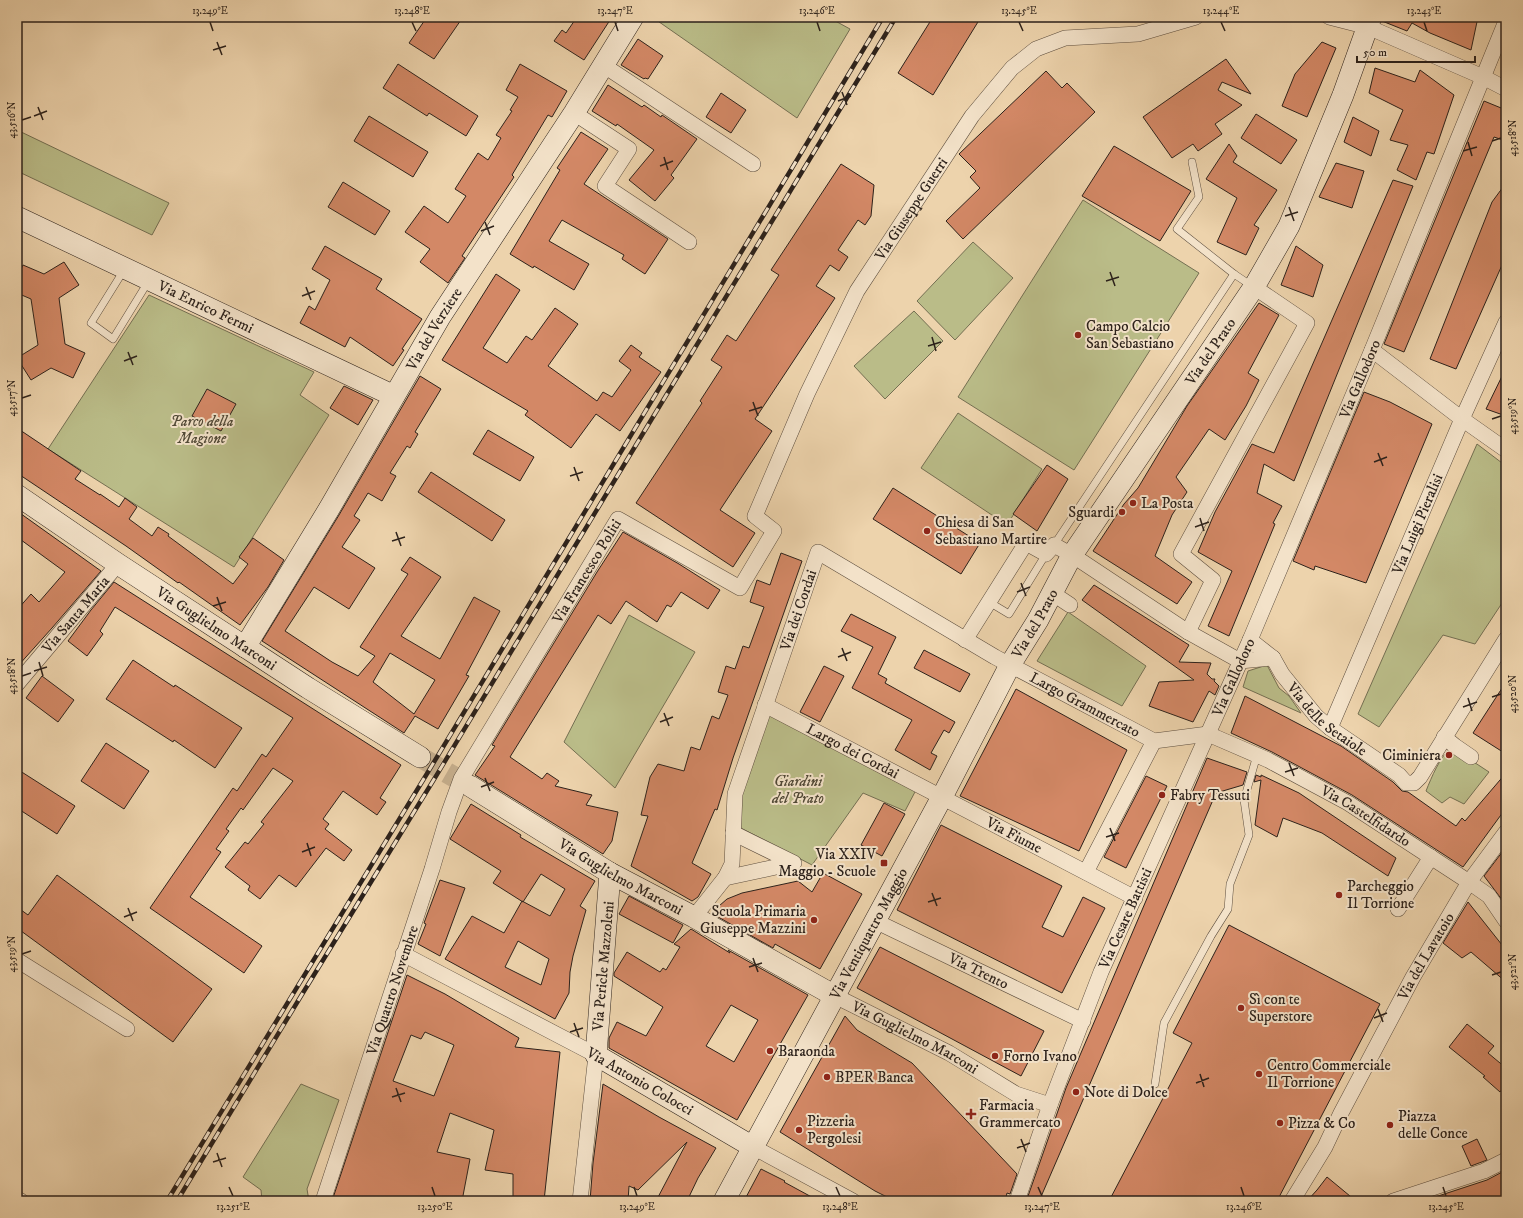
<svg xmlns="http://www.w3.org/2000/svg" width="1523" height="1218" font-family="'IM FELL DW Pica',serif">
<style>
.green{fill:#babc88;stroke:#746f52}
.building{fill:#d38866;stroke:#2d221b;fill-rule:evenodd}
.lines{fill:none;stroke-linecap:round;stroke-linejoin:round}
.secondary-tunnel{stroke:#c7b08f;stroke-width:21;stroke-dasharray:21 10;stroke-linecap:butt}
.lane-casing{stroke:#5d4e3f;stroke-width:8}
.street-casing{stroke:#5d4e3f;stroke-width:16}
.secondary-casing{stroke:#2d221b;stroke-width:22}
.lane{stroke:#f3e2c9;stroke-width:7}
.street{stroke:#f3e2c9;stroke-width:15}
.secondary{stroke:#f3e2c9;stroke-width:21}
.rail-casing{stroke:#2d221b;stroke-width:4.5}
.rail{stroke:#f3e2c9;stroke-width:3;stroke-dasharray:9;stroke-linecap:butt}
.ticks{fill:none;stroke:#2d221b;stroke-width:1.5}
.poi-dot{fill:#8f2418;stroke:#f3e2c9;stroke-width:1.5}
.labels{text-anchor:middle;stroke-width:4;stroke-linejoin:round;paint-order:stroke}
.street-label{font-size:15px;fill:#2d221b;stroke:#f3e2c9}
.poi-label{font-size:15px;fill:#2d221b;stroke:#f3e2c9;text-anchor:start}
.park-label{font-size:15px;font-style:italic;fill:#504836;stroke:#f3e2c9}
.neatline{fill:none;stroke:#2d221b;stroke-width:1.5}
.ticks-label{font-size:10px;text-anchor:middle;fill:#2d221b}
</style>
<rect width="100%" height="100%" fill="#edd3ac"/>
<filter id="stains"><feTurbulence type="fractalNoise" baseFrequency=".005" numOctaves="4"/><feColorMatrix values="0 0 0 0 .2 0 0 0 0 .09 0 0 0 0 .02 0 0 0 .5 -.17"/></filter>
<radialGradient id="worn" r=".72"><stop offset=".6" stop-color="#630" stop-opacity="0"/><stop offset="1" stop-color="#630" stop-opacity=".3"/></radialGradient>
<g class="green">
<path d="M652,17H828L850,29L797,118Z"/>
<path d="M17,130L169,203L152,235L17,171Z"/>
<path d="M1083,200L1199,273L1074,470L958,397Z"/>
<path d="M973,242L1013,278L955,340L917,301Z"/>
<path d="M149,295L314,372L300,395L329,415L234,567L48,449Z"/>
<path d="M914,311L943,341L885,399L854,366Z"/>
<path d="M958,413L1042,469L1007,525L921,468Z"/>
<path d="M1477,444L1506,466V597L1475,644L1443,635L1379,727L1358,714Z"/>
<path d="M1068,612L1146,666L1122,706L1037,661Z"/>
<path d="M629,615L695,652L615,788L564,742Z"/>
<path d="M1267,665L1279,688L1289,696L1301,713L1243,687L1248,671Z"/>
<path d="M767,713L916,790L905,811L863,793L812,865L737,826L738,794Z"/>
<path d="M1451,747L1489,772L1464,804L1450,797L1442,803L1426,791C1432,776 1439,759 1451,747Z"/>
<path d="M301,1084L339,1100L307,1189L309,1201H262L261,1190L243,1177Z"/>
</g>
<g class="building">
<path d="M427,17H463L434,59L409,43Z"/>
<path d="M577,17H612L584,60L554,41L562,30L566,33Z"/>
<path d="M933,17H981L933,95L898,73Z"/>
<path d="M1383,17H1478L1471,50L1430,33L1412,23L1407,31L1382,21Z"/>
<path d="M638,39L663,56L648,79L645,78L644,79L621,65Z"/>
<path d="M1322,42L1336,48L1307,117L1282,106L1295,74Z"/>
<path d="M1226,59L1251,94L1222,82L1218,90L1242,105L1215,124L1222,134L1198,151L1193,144L1172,158L1143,117Z"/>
<path d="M398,64L478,116L466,136L429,113L427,116L383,88Z"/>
<path d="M520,64L567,91L552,117L548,115L512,175L514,177L462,256L465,258L448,283L420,262L430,249L405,232L424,206L448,223L466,196L455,189L478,153L488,160L501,138L496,135L512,111L510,110L518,97L506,90Z"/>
<path d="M1375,68L1415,82L1420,70L1454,95L1434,154L1427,152L1416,180L1397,170L1408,145L1390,140L1403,110L1369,93Z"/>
<path d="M1046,71L1062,88L1067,83L1095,112L963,239L946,221L980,188L970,177L976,171L959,154Z"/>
<path d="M608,85L642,107L644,105L661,117L662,115L697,139L671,175L674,178L655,201L629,180L654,150L617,124L616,126L592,111Z"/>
<path d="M721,93L746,110L731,133L706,117Z"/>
<path d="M1484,101L1506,110V141L1494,137L1404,352L1384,344Z"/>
<path d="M1256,114L1297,140L1281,164L1241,138Z"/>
<path d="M369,116L428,152L413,177L354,141Z"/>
<path d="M1353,117L1379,131L1371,156L1344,142Z"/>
<path d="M581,132L608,149L584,184L668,239L645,274L622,259L624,255L562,220L549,241L589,264L574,290L534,266L533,268L510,254L560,170L557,168Z"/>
<path d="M1229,144L1237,156L1233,162L1277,190L1254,225L1259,228L1246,255L1217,242L1237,198L1206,179Z"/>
<path d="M1114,146L1191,191L1160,241L1082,196Z"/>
<path d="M1336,163L1364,171L1352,208L1319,197Z"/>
<path d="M841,164L874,185L871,216L865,225L858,220L838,250L848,257L839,271L830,265L816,286L835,298L755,419L772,431L720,510L755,533L733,567L636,503L702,403L700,401L722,367L711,360L727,335L736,341L779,275L771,270Z"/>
<path d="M1393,180L1413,186L1294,481L1264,464L1257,493L1282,506L1273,523L1275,524L1229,636L1208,626L1232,571L1198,552L1215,512L1252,444L1274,453Z"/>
<path d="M343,182L390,211L375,235L328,207Z"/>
<path d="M1506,183V256L1456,369L1430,359L1492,202Z"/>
<path d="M325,246L382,279L376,289L422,319L402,349L404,350L393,366L350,337L345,347L300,323L309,306L315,310L330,280L312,269Z"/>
<path d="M1296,246L1323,265L1313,297L1281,285Z"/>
<path d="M64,262L79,285L59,298L65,344L85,353L73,378L51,368L31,380L17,358L38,345L31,299L17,293V277L23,265L44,274Z"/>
<path d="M496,274L520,290L483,348L507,363L526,336L532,340L555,308L578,324L548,366L597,401L603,392L612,397L631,370L619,361L631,345L642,353L639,357L661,372L620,431L596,414L571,448L525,415L528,411L442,360Z"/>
<path d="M1259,303L1279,315L1248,373L1259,380L1246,406L1225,440L1209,429L1176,477L1187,492L1172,515L1155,556L1192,582L1177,604L1093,551L1124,504L1138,488L1187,406Z"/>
<path d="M1506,368V416L1486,409Z"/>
<path d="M420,376L441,389L415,432L418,434L410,448L407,446L390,473L396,476L382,501L368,493L354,516L360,520L342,547L375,568L349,609L314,587L285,631L332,662L358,676L375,656L360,647L408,574L401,570L410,557L441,577L401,636L440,659L474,597L500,611L466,675L469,676L438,729L415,716L404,733L262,641L339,515ZM390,653L435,680L414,714L373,682Z"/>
<path d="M344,386L373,400L358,425L330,408Z"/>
<path d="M207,389L236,404L221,431L192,416Z"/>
<path d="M1364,392L1390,402L1432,424L1366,583L1315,566L1314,570L1293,561Z"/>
<path d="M17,428L81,471L75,479L100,495V494L119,507L125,498L137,507L129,519L152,536L158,527L169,534L168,536L233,584L248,564L239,557L253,538L284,560L268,587L240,625L179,582L178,583L126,546L17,473Z"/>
<path d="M488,430L534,457L520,481L473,454Z"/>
<path d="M1047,465L1068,479L1037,531L1013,514Z"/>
<path d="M431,472L505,520L492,541L418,492Z"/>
<path d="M893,488L980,543L961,574L873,519Z"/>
<path d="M17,511L101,571L52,628L17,667V610L31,594L39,602L65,572L17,537Z"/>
<path d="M623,532L679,564L720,590L708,609L681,592L671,607L667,605L657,622L626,601L611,624L598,615L510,757L542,779L547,773L559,781L555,786L592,795L586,805L618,812L612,841L603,854L475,775L495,746L492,745L597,572Z"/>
<path d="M781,553L802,561L733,758L717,810L715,809L692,863L711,874L698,897L692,901L631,866L648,816L641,815L650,777L658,764L684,771L691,747L700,750L712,716L719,719L728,695L718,692L726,666L735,669L743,646L749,648L764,607L750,602L757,580L770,585Z"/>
<path d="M114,582L401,765L380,798L386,802L377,815L343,791L323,819L329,824L325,829L352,850L344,861L326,848L296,887L279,875L260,899L248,890L250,886L225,867L245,842L248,844L264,824L261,822L293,781L273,768L243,810L241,808L226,829L229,831L216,849L221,852L190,897L262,946L244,973L150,908L233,788L237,791L262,754L266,757L293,718L115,607L100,631L103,634L87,656L68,641L91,610Z"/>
<path d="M1094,585L1189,645L1179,662L1211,663L1207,674L1212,679H1215L1214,681L1219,686L1215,695L1209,691L1193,722L1149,706L1159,682L1194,680L1082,600Z"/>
<path d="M851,614L896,637L878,674L887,679L885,683L955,722L949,733L944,730L931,753L937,756L930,770L895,750L912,720L852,688L873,647L841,631Z"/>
<path d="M924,650L970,674L960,692L914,668Z"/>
<path d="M133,660L174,687L175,685L242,728L215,768L174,740L173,742L106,699Z"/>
<path d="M824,666L844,676L820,722L800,712Z"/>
<path d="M42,676L74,700L58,722L26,698Z"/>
<path d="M1506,682V754L1473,733Z"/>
<path d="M1016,689L1127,750L1079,851L960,796Z"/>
<path d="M1245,696L1341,746L1393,782L1402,791L1408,792L1456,826L1462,818L1465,821L1506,773V808L1463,867L1352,795L1272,752L1231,733Z"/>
<path d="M106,743L149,771L124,809L81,781Z"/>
<path d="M1207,758L1247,772L1243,785L1216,793L1040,1199L1042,1201H1032L1027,1199L1066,1088Z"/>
<path d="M17,769L75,806L57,834L17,808Z"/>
<path d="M1256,775L1261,777V775L1299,793L1396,858L1388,876L1322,833L1283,818L1277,837L1255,825L1261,780L1254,782Z"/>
<path d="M1146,776L1167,786L1126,868L1104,857Z"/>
<path d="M884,803L905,814L882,856L861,845Z"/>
<path d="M471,804L521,835L520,837L595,881L580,906L586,910L573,956L570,972L569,993L555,1019L445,959L472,916L504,933L522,901L550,916L565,889L541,874L523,902L493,883L501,871L450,839ZM518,941L549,959L541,985L505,967Z"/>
<path d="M941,825L1062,886L1042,927L1063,937L1083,897L1105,908L1062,993L897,910Z"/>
<path d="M1506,847V905L1484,876Z"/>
<path d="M823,873L862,894L820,969L775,944L773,948L711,913L727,899L742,893L798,881L812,892Z"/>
<path d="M57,875L212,989L173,1042L17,928V907L28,915Z"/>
<path d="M440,880L465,888L440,956L418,944L426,924L424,923Z"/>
<path d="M629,896L683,925L673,943L619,914Z"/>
<path d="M1468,902L1506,950V982L1471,952L1462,958L1443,943Z"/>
<path d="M1229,925L1380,1004L1277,1201H1109L1192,1043L1173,1033Z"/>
<path d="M691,929L730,953L728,950L808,995L737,1120L609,1048V1038L617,1022L646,1036L663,1007L614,976V973L627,952L660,972L663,968L666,970L680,947L674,944ZM731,1005L758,1020L734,1062L706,1046Z"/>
<path d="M880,947L1044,1031L1021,1076L857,988Z"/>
<path d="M407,975L445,994L519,1038L515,1047L560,1052L544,1201H513V1174L485,1170L494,1130L450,1113L437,1152L470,1159L462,1201H332ZM425,1032L454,1045L434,1096L393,1081L411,1035L421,1039Z"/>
<path d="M845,1016L857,1030L912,1063L1017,1174L1010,1194L1007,1193L1005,1201H895L875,1191L780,1132Z"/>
<path d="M1467,1024L1494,1046L1488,1053L1506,1068V1084L1500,1092L1483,1077L1485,1076L1449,1047Z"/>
<path d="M603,1084L659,1117L716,1148L698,1178L687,1201H656L687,1142L638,1190L629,1186L628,1201H590L593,1163Z"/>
<path d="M1477,1139L1487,1160L1471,1166L1462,1146Z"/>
<path d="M761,1169L785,1181L784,1182L819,1201H744Z"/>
<path d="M1506,1170V1194L1500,1201H1423L1487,1180Z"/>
<path d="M1327,1177L1356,1201H1307L1317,1190Z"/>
</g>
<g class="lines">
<path class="secondary-tunnel" d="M420,757L470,786"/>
<g class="lane-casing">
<g id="lane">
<path d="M1192,162L1199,197L1177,229L1234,274"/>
<path d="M124,270L91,323L113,339L148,282"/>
<path d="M1054,545L1234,274L1252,286"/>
<path d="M989,602L1009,614L1046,554"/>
<path d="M1155,1084L1164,1023L1211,936L1228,909L1230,884L1249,835L1244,800L1257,755"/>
</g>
</g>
<g class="street-casing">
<g id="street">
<path d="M1329,17L1368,27L1483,77L1506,89"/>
<path d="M603,65L753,164"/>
<path d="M574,113L629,149L605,186L689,242"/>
<path d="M1254,287L1307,323L1181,554L1213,580L1188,632L1240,661L1273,658"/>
<path d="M1372,350L1462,419L1506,450"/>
<path d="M1052,593L1070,605"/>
<path d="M965,640L1026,543L1046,554L1054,545L1072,555L1188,632"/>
<path id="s1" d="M1250,640L1273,658L1282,674L1316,716L1330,728L1399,775L1406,783H1414L1420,777L1506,639"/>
<path id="s2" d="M17,684L118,564"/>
<path id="s3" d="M765,705L1135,898"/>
<path id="s4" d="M1330,728L1462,419L1506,322"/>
<path id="s5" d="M1208,734L1268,760L1348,803L1469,882L1489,896L1506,921"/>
<path d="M1444,737L1455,746L1471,757"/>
<path d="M1086,872L1154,741"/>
<path d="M725,878L794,863L733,833"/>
<path d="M1398,909L1431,857"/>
<path id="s6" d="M694,917L725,878L732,864L735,794L818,552L995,657L1154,741L1208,734"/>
<path id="s7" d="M875,921L1083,1021"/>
<path d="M403,954L596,1055L580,1201"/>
<path d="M17,960L127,1029"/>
<path id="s8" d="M835,996L949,1053L1016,1094L1050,1105"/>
<path d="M753,1147L853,1201"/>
<path d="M17,1199L21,1201"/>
<path id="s9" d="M323,1201L432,869L449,812L461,779L618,519L740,588L774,531L755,516L807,394L857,291L972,116L1012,68L1036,49L1065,38L1138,34L1196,17"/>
<path id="s10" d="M1017,1201L1050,1105L1101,972L1250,640L1372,350L1506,21"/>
<path id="s11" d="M1292,1201L1325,1147L1341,1113L1413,977L1469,882L1506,832"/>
<path d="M1393,1201L1484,1171L1506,1160"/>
</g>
</g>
<g class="secondary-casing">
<g id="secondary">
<path id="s12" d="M17,217L394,396"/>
<path id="s13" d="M17,495L118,564L308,688L420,757"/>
<path id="s14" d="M245,647L329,509L440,317L574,113L633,17"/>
<path id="s15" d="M470,786L610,873L694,917L835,996"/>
<path d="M610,873L596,1055L753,1147"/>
<path id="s16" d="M724,1201L942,797L1010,665L1038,620L1072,555L1254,287L1289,226L1343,95L1371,17"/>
</g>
</g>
<use href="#lane" class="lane"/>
<use href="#street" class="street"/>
<use href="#secondary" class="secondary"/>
<g class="rail-casing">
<g id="rail">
<path d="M167,1201L428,772L883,17"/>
<path d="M177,1201L301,996L433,781L639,440L896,17"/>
</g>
</g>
<use href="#rail" class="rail"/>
</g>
<path class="ticks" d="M210,22L213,31M412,22L416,31M615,22L618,31M817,22L820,31M1019,22L1023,31M1221,22L1225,31M1424,22L1427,31M217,42L222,55M213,50L226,46M842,92L847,105M838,101L851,96M38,107L43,120M34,116L47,111M22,120L31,117M1492,141L1501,138M1468,142L1472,156M1463,151L1477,147M664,157L668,170M660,166L673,161M1289,207L1294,221M1285,216L1298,212M485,222L490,235M481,231L494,226M1110,272L1115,286M1106,281L1119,277M306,287L311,300M302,296L315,291M932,337L936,351M928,346L941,342M128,352L133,365M124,361L137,356M22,398L31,395M753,402L758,416M749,411L762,407M1492,419L1501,416M1378,453L1383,466M1374,462L1387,457M574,467L579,481M570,476L583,472M1200,518L1204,531M1195,527L1209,522M396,532L401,546M392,541L405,537M1021,583L1026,596M1017,592L1030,587M217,597L222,611M213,606L226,602M842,648L847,661M838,657L851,652M39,662L43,676M34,671L47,667M22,676L31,673M1492,697L1501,694M1468,698L1472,711M1463,707L1477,702M664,713L669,726M660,722L673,717M1289,763L1294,776M1285,772L1298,768M485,778L490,791M481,787L494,782M1110,828L1115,841M1106,837L1119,833M307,843L311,856M302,852L315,847M932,893L937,906M928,902L941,898M128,908L133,921M124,917L137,912M22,954L31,951M753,958L758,972M749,967L762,963M1492,975L1501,972M1378,1009L1383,1022M1374,1018L1387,1013M574,1023L579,1037M570,1032L583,1028M1200,1074L1204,1087M1196,1083L1209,1078M396,1088L401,1102M392,1097L405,1093M1021,1139L1026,1152M1017,1148L1030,1143M217,1153L222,1167M213,1162L226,1158M229,1187L233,1196M432,1187L435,1196M634,1187L637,1196M836,1187L840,1196M1038,1187L1042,1196M1241,1187L1244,1196M1443,1187L1446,1196"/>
<g class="poi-dot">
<circle cx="1078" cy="335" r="4"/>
<circle cx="1133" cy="503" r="4"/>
<circle cx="1122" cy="512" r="4"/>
<circle cx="927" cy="531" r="4"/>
<circle cx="1449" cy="755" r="4"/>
<circle cx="1162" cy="795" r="4"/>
<rect x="880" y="859" width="8" height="8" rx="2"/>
<circle cx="1339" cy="895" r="4"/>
<circle cx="814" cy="920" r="4"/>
<circle cx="1241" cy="1008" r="4"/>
<circle cx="770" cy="1051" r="4"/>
<circle cx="995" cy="1056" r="4"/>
<circle cx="1259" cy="1074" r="4"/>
<circle cx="827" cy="1077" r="4"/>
<circle cx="1076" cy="1092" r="4"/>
<path d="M969 1108h4v4h4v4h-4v4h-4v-4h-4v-4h4z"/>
<circle cx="1280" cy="1123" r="4"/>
<circle cx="1390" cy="1125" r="4"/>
<circle cx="799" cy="1130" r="4"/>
</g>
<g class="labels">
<g class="street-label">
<text dy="5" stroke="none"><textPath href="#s9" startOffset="1324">Via Giuseppe Guerri</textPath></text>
<text dy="5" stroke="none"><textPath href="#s12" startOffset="209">Via Enrico Fermi</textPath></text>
<text dy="5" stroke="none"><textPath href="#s14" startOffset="370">Via del Verziere</textPath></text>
<text dy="5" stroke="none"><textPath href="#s16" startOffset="980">Via del Prato</textPath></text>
<text dy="5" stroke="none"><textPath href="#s10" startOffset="891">Via Gallodoro</textPath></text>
<text dy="5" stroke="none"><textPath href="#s4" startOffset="222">Via Luigi Pieralisi</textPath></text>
<text dy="5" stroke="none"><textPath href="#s9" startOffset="687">Via Francesco Politi</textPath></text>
<text dy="5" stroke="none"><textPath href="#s6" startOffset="330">Via dei Cordai</textPath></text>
<text dy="5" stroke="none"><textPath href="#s2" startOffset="91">Via Santa Maria</textPath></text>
<text dy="5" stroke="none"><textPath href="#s16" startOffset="656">Via del Prato</textPath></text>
<text dy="5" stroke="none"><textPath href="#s13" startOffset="240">Via Guglielmo Marconi</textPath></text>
<text dy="5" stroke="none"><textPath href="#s10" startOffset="567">Via Gallodoro</textPath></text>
<text dy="5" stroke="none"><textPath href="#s6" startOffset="699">Largo Grammercato</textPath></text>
<text dy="5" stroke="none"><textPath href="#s1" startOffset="112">Via delle Setaiole</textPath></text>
<text dy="5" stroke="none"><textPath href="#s3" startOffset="99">Largo dei Cordai</textPath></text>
<text dy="5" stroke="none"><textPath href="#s5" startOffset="178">Via Castelfidardo</textPath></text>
<text dy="5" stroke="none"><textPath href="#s3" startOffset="281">Via Fiume</textPath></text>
<text dy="5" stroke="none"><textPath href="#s15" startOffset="176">Via Guglielmo Marconi</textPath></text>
<text dy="5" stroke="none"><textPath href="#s10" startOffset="303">Via Cesare Battisti</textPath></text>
<text dy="5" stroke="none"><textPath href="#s16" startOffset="304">Via Ventiquattro Maggio</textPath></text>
<text dy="5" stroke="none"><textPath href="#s11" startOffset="279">Via del Lavatoio</textPath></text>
<text transform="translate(603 966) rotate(-85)" y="5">Via Pericle Mazzoleni</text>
<text dy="5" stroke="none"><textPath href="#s7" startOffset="115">Via Trento</textPath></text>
<text dy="5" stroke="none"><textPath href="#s9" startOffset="222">Via Quattro Novembre</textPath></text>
<text dy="5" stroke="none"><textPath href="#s8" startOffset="90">Via Guglielmo Marconi</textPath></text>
<text transform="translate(640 1081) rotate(30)" y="5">Via Antonio Colocci</text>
</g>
<g class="poi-label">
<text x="1086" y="331">Campo Calcio<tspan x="1086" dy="17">San Sebastiano</tspan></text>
<text x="1141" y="508">La Posta</text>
<text x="1114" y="517" text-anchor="end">Sguardi</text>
<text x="935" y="527">Chiesa di San<tspan x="935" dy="17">Sebastiano Martire</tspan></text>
<text x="1441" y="760" text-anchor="end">Ciminiera</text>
<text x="1170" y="800">Fabry Tessuti</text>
<text x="876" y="859" text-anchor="end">Via XXIV<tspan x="876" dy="17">Maggio - Scuole</tspan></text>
<text x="1347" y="891">Parcheggio<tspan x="1347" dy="17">Il Torrione</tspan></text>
<text x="806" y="916" text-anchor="end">Scuola Primaria<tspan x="806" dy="17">Giuseppe Mazzini</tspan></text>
<text x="1249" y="1004">Sì con te<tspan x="1249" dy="17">Superstore</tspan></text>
<text x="778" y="1056">Baraonda</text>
<text x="1003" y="1061">Forno Ivano</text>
<text x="1267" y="1070">Centro Commerciale<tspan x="1267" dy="17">Il Torrione</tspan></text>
<text x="835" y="1082">BPER Banca</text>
<text x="1084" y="1097">Note di Dolce</text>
<text x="979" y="1110">Farmacia<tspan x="979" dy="17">Grammercato</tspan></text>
<text x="1398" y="1121">Piazza<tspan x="1398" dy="17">delle Conce</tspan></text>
<text x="807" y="1126">Pizzeria<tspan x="807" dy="17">Pergolesi</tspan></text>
<text x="1288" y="1128">Pizza &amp; Co</text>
</g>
<g class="park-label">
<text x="202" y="426">Parco della<tspan x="202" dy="17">Magione</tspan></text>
<text x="798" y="786">Giardini<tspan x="798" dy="17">del Prato</tspan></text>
</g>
</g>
<rect width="1523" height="1218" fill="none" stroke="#edd3ac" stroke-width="44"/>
<path d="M1357 56v6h118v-6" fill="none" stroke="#2d221b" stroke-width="2"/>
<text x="1363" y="56" font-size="12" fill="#2d221b" stroke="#f3e2c9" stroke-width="3" paint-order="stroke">50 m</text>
<rect x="22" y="22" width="1479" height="1174" class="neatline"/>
<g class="ticks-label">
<text x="210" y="14">13.249°E</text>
<text x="412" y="14">13.248°E</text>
<text x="615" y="14">13.247°E</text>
<text x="817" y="14">13.246°E</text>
<text x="1019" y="14">13.245°E</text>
<text x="1221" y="14">13.244°E</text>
<text x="1424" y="14">13.243°E</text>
<text transform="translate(11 120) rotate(-90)" y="4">43.516°N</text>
<text transform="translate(1512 138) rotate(-90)" y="4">43.518°N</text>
<text transform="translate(11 398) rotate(-90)" y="4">43.517°N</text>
<text transform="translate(1512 416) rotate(-90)" y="4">43.519°N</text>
<text transform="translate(11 676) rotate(-90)" y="4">43.518°N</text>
<text transform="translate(1512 694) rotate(-90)" y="4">43.520°N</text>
<text transform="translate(11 954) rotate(-90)" y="4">43.519°N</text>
<text transform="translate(1512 972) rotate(-90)" y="4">43.521°N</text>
<text x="233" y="1210">13.251°E</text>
<text x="435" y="1210">13.250°E</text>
<text x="637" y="1210">13.249°E</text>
<text x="840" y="1210">13.248°E</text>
<text x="1042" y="1210">13.247°E</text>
<text x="1244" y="1210">13.246°E</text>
<text x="1446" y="1210">13.245°E</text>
</g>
<rect width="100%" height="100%" filter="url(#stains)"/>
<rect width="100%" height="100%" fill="url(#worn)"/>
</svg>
